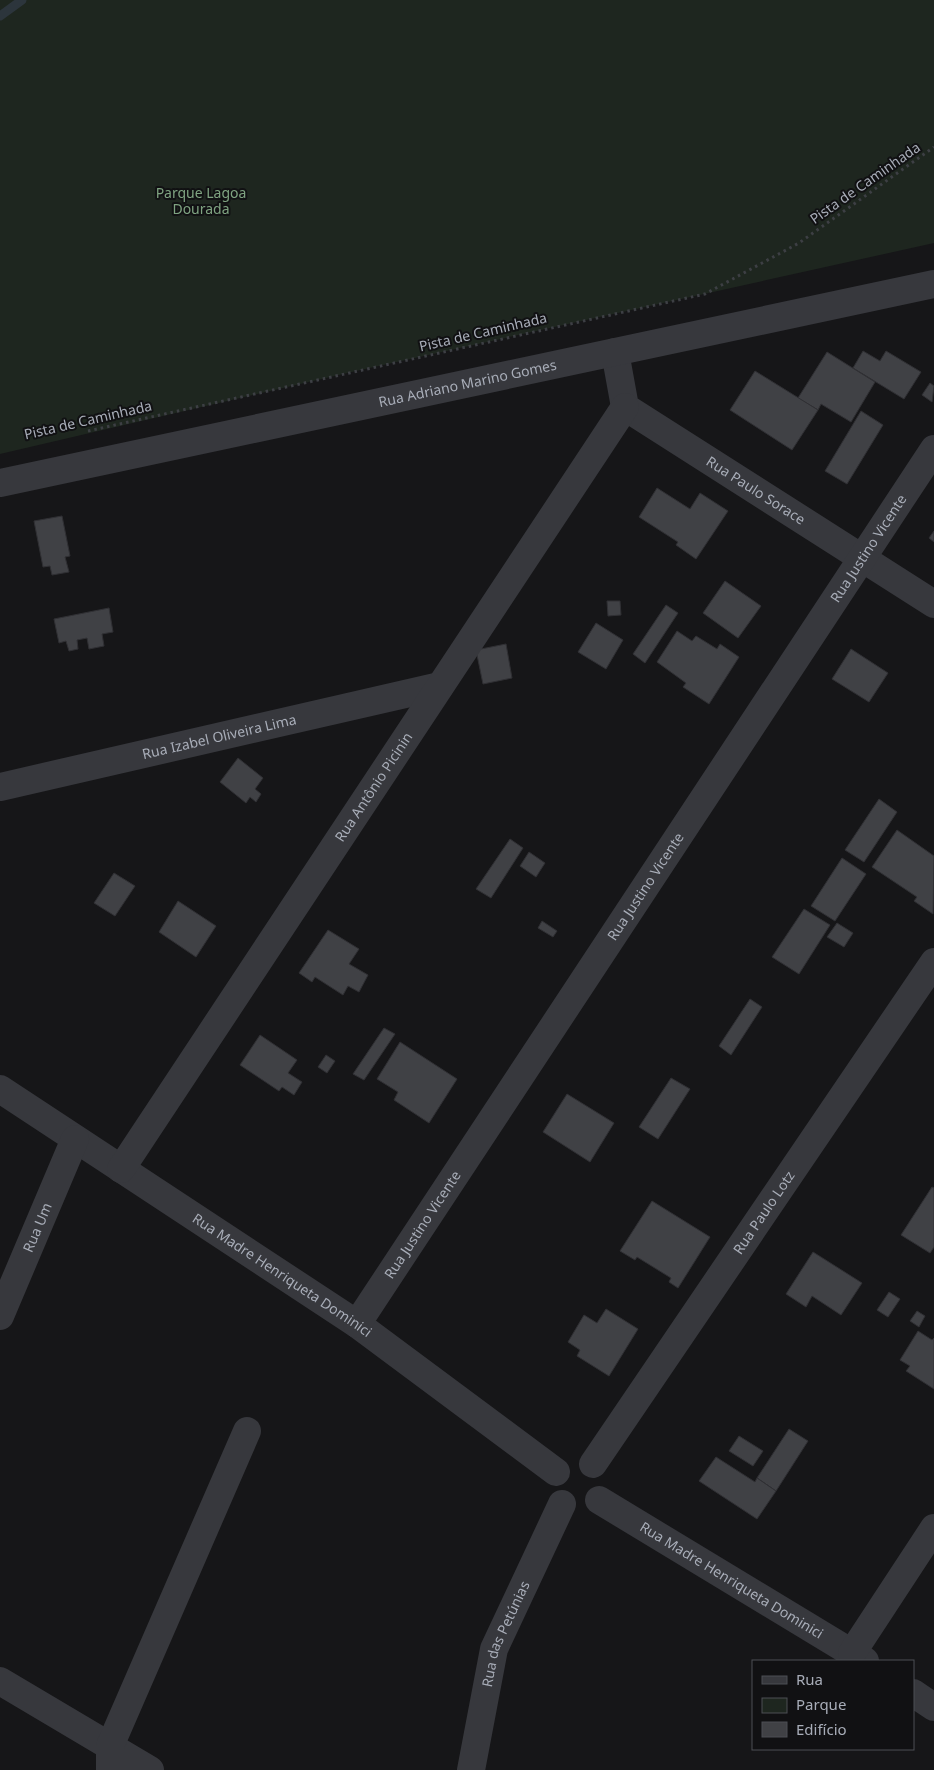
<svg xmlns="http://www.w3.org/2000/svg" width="934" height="1770" font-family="'Noto Sans',sans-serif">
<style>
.green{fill:#1e261f}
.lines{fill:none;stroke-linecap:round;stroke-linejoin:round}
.stream{stroke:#2c353c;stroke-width:9}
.building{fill:#404145;stroke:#303034}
.path{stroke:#3d3f44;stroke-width:3;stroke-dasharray:2.5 4;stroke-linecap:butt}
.minor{stroke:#37383d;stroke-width:28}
.labels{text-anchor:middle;stroke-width:4;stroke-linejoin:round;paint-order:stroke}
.street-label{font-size:14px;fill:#a8adb8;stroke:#111113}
.park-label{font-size:14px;fill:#7fa381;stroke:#111113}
</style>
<rect width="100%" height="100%" fill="#161618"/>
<path class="green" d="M0,0H934V243L356,371L0,454Z"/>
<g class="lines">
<path class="stream" d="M0,16L22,0"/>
</g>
<g class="building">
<path d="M863,351L880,361L886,351L921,372L904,399L853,368Z"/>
<path d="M827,352L875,382L851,422L821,404L818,410L798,398Z"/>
<path d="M755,371L818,410L792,450L730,410Z"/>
<path d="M930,383L934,386L932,402L922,395Z"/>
<path d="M861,411L883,425L847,484L825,471Z"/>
<path d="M657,488L690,509L700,493L728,511L696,559L676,545L678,542L639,517Z"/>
<path d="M62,516L70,556L65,557L69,572L52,575L50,566L43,567L34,521Z"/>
<path d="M934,531V542L929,538Z"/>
<path d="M725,581L761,606L738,638L703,613Z"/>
<path d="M607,601H620L621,615L608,616Z"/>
<path d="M666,605L678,613L645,663L633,654Z"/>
<path d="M109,608L113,632L102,634L104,646L89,649L87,638L77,640L78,649L69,651L66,641L59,643L54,619Z"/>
<path d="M596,623L623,640L606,669L578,652Z"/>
<path d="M677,631L692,641L696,636L717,649L720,644L739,657L709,704L683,687L686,683L657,662Z"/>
<path d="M506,644L512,678L483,684L476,650Z"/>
<path d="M851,649L888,673L869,702L832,679Z"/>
<path d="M238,758L263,778L255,789L261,794L256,802L250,797L246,803L220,782Z"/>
<path d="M879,799L897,812L864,862L845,850Z"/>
<path d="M897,830L934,856L933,914L914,901L917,897L872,867Z"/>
<path d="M510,839L523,848L491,898L476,889Z"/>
<path d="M529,852L545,863L536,877L520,866Z"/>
<path d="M842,858L866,874L835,921L811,906Z"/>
<path d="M114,873L135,886L115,916L94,903Z"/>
<path d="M178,901L216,926L196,957L159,932Z"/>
<path d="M804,909L830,925L799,974L772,957Z"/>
<path d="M542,921L557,931L553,937L538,928Z"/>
<path d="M837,923L853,933L844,947L827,937Z"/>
<path d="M328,930L359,949L349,964L368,975L359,992L348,986L343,995L315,977L312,982L299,973Z"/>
<path d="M750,999L762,1007L731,1055L719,1046Z"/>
<path d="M384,1028L395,1034L364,1080L353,1074Z"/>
<path d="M260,1035L297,1060L288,1073L302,1082L294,1095L282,1087L279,1091L240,1065Z"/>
<path d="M400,1042L457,1079L429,1123L394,1100L398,1092L377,1079Z"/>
<path d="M326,1055L335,1061L327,1073L318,1067Z"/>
<path d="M671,1078L690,1089L658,1139L639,1127Z"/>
<path d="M567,1094L614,1123L590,1162L543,1132Z"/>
<path d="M932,1187L934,1188V1247L930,1253L901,1235Z"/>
<path d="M652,1201L710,1237L678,1288L669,1282L671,1278L637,1257L635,1260L620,1251Z"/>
<path d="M813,1252L862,1283L841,1315L812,1296L806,1307L786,1294Z"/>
<path d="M889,1292L900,1299L888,1317L877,1310Z"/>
<path d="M606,1309L638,1329L609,1376L577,1356L580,1350L568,1342L584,1315L597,1323Z"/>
<path d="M917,1311L925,1316L919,1327L910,1321Z"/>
<path d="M918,1331L932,1340L934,1338V1389L906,1371L910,1366L900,1360Z"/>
<path d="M789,1429L808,1441L776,1491L757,1478Z"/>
<path d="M739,1436L763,1451L753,1466L729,1451Z"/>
<path d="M716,1457L755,1482L757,1478L776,1491L757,1519L699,1481Z"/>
</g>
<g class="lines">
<path class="path" d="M88,431L705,294L799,243L934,147"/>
<g class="minor">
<path id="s1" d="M615,352L625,407L934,604"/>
<path id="s2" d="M0,483L934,284"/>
<path id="s3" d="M0,787L440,686"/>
<path id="s4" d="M0,1089L357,1324L556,1472"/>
<path id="s5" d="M121,1169L625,407"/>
<path id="s6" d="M0,1316L75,1139"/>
<path id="s7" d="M357,1324L934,449"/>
<path id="s8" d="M593,1464L934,962"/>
<path id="s9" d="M599,1500L865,1661"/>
<path d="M852,1653L934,1528"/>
<path d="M0,1681L150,1770"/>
<path d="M913,1693L934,1707"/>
<path d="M110,1770V1746L247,1431"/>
<path id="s10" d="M471,1770L494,1649L562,1504"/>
</g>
</g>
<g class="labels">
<g class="street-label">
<text transform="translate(865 183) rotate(-35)" y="5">Pista de Caminhada</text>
<text transform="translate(483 332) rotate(-13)" y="5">Pista de Caminhada</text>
<text dy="5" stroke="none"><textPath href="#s2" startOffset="478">Rua Adriano Marino Gomes</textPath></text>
<text transform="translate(88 420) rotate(-13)" y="5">Pista de Caminhada</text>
<text dy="5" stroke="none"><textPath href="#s1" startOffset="211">Rua Paulo Sorace</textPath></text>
<text dy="5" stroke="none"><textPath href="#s7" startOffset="929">Rua Justino Vicente</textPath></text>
<text dy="5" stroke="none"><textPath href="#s3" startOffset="225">Rua Izabel Oliveira Lima</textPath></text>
<text dy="5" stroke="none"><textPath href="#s5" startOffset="458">Rua Antônio Picinin</textPath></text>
<text dy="5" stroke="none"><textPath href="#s7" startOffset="524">Rua Justino Vicente</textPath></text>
<text dy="5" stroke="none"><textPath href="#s8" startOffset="304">Rua Paulo Lotz</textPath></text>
<text dy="5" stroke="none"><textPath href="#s7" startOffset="119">Rua Justino Vicente</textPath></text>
<text dy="5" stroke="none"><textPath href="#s6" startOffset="96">Rua Um</textPath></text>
<text dy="5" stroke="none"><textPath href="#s4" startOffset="338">Rua Madre Henriqueta Dominici</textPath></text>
<text dy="5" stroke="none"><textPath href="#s9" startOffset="155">Rua Madre Henriqueta Dominici</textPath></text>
<text dy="5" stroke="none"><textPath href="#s10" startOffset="141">Rua das Petúnias</textPath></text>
</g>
<g class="park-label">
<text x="201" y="198">Parque Lagoa<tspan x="201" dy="16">Dourada</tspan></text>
</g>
</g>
<rect x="752" y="1660" width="162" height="90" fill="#111113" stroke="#4d4f55"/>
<rect x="762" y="1676" width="25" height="8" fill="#37383d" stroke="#4d4f55"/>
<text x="796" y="1685" font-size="15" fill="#a8adb8">Rua</text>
<rect x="762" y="1698" width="25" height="15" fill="#1e261f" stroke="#4d4f55"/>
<text x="796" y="1710" font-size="15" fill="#a8adb8">Parque</text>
<rect x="762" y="1722" width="25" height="15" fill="#404145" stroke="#4d4f55"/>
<text x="796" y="1735" font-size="15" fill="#a8adb8">Edifício</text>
</svg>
